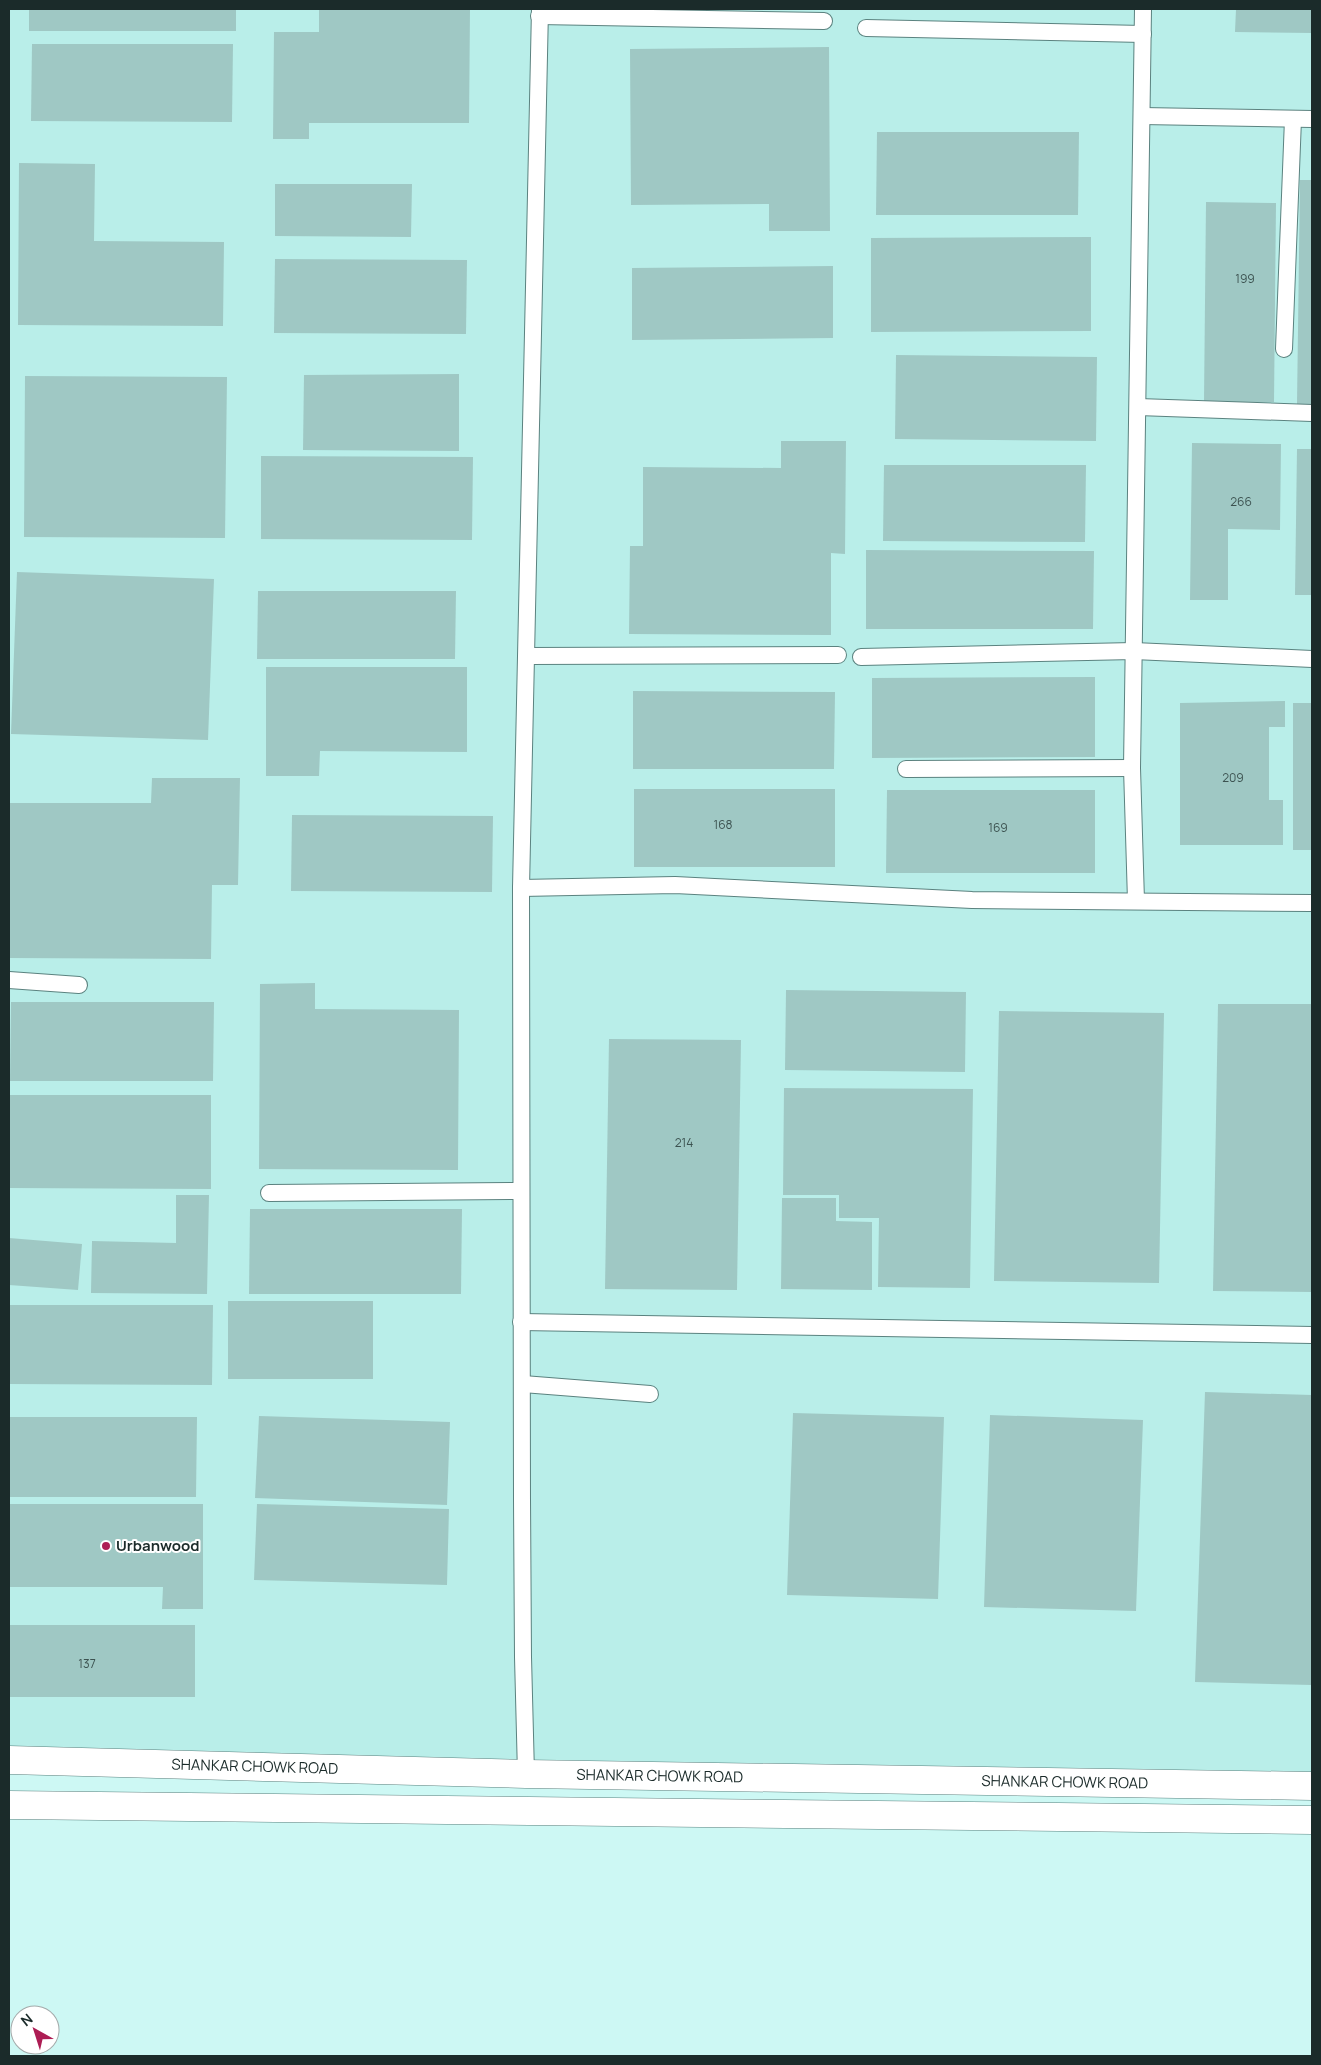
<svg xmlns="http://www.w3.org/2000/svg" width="1321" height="2065" font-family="Manrope,sans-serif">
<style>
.built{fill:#b9eee9}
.building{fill:#9fc8c4}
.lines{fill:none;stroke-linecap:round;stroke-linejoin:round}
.service-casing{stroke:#5b827f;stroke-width:18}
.secondary-casing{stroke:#5b827f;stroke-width:29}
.service{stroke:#fff;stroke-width:16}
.secondary{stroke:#fff;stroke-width:28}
.poi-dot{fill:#ad1d54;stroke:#fff;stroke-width:2}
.labels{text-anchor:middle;stroke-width:4;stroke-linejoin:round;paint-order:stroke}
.number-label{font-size:12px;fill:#3c5250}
.poi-label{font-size:15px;font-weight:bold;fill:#1b2b2a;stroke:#fff;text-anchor:start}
.street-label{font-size:15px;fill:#1b2b2a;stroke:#fff}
</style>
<rect width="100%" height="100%" fill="#cdf8f4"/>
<path class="built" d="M9,9H1312V1782L9,1765Z"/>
<g class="building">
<rect x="29" y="9" width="207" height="22"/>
<path d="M319,9H470L469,123H309V139H273L274,32H319Z"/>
<path d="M1236,9H1312V33L1235,32Z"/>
<path d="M32,44H233L232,122L31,121Z"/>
<path d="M829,47L830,231H769V204L631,205L630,49Z"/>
<path d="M877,132H1079L1078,215H876Z"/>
<path d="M19,163L95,164L94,241L224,242L223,326L18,325Z"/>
<path d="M1300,180H1312V404H1297Z"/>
<path d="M275,184H412L411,237L275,236Z"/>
<path d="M1206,202L1276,203L1274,402H1204Z"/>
<path d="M1091,237V331L871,332V238Z"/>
<path d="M275,259L467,260L466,334L274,333Z"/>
<path d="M833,266V338L632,340V268Z"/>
<path d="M896,355L1097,357L1096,441L895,439Z"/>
<path d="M459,374V451L303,450L304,375Z"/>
<path d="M25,376L227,377L225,538L24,537Z"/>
<path d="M781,441H846L845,554L831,553V635L629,634L630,546H643V467L781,468Z"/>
<path d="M1192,443L1281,444L1280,530L1228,529V600H1190Z"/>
<path d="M1297,449H1312V595H1295Z"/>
<path d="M261,456L473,457L472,540L261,539Z"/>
<path d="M884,465H1086L1085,542L883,541Z"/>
<path d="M866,550L1094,551L1093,629H866Z"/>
<path d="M17,572L214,579L208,740L11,734Z"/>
<path d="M258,591H456L455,659H257Z"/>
<path d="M266,667H467V752L320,751L319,776H266Z"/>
<path d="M1095,677V757L872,758V678Z"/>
<path d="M633,691L835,692L834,769H633Z"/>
<path d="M1285,701V727H1269V800H1283V845H1180V703Z"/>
<rect x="1293" y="703" width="19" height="147"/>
<path d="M152,778H240L238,885H212L211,959L9,958L10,803H151Z"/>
<rect x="634" y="789" width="201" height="78"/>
<path d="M887,790H1095V873H886Z"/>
<path d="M292,815L493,816L492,892L291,891Z"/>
<path d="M315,983V1009L459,1010L458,1170L259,1169L260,984Z"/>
<path d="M786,990L966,992L965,1072L785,1070Z"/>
<path d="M11,1002H214L213,1081H10Z"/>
<path d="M1218,1004H1312V1292L1213,1291Z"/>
<path d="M999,1011L1164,1013L1159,1283L994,1281Z"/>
<path d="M609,1039L741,1040L737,1290L605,1289Z"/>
<path d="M784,1088L973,1089L970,1288L878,1287L879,1218H839V1195H783Z"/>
<path d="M9,1095H211V1189L9,1188Z"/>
<path d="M176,1195H209L207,1294L91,1293L92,1241L176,1243Z"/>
<path d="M782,1198H836V1221L872,1222V1290L781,1289Z"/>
<path d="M250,1209H462L461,1294H249Z"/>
<path d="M9,1238L82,1244L78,1290L9,1285Z"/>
<rect x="228" y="1301" width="145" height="78"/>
<path d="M9,1305H213L212,1385L9,1384Z"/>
<path d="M1205,1392L1312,1395V1685L1195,1682Z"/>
<path d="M793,1413L944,1417L938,1599L787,1595Z"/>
<path d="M990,1415L1143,1420L1136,1611L984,1607Z"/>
<path d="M259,1416L450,1422L447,1505L255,1498Z"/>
<path d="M9,1417H197L196,1497H9Z"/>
<path d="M9,1504H203V1609H162L163,1587H9Z"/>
<path d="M257,1504L449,1509L447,1585L254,1580Z"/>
<rect x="9" y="1625" width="186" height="72"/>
</g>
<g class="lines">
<g class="service-casing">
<g id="service">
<path d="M539,16L824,21"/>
<path d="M866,28L1143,34"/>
<path d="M1142,116L1312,119"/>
<path d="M1284,349L1293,119"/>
<path d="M1138,407L1312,413"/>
<path d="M527,656L838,655"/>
<path d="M861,657L1134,651L1312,659"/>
<path d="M906,769L1132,768"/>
<path d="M521,888L675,885L972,900L1312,903"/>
<path d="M1136,901L1132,768L1143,9"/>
<path d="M9,980L79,985"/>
<path d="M269,1193L521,1191"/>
<path d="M521,1322L1312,1335"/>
<path d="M523,1384L650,1394"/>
<path d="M526,1774L523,1657L522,1499L521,888L540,9"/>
</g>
</g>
<g class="secondary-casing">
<g id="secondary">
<path id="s1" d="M9,1760L526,1774L1312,1786"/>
<path d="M9,1805L1312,1820"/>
</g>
</g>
<use href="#service" class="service"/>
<use href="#secondary" class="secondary"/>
</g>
<circle class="poi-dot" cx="106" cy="1546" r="5"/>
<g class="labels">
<g class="number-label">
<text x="1245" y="283">199</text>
<text x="1241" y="506">266</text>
<text x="1233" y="782">209</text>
<text x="723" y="829">168</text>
<text x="998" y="832">169</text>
<text x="684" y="1147">214</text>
<text x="87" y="1668">137</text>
</g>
<g class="poi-label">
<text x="116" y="1551">Urbanwood</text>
</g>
<g class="street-label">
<text dy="5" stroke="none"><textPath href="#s1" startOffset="246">SHANKAR CHOWK ROAD</textPath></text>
<text dy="5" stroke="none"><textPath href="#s1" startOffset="651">SHANKAR CHOWK ROAD</textPath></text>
<text dy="5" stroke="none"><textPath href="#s1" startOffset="1056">SHANKAR CHOWK ROAD</textPath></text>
</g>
</g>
<rect width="1321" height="2065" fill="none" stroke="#1b2b2a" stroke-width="20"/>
<g transform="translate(35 2030) rotate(321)"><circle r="24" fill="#ffffff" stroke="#a4aaaa"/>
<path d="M0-4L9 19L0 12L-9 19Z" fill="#ad1d54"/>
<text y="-8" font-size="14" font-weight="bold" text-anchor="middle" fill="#1b2b2a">N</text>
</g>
</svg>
